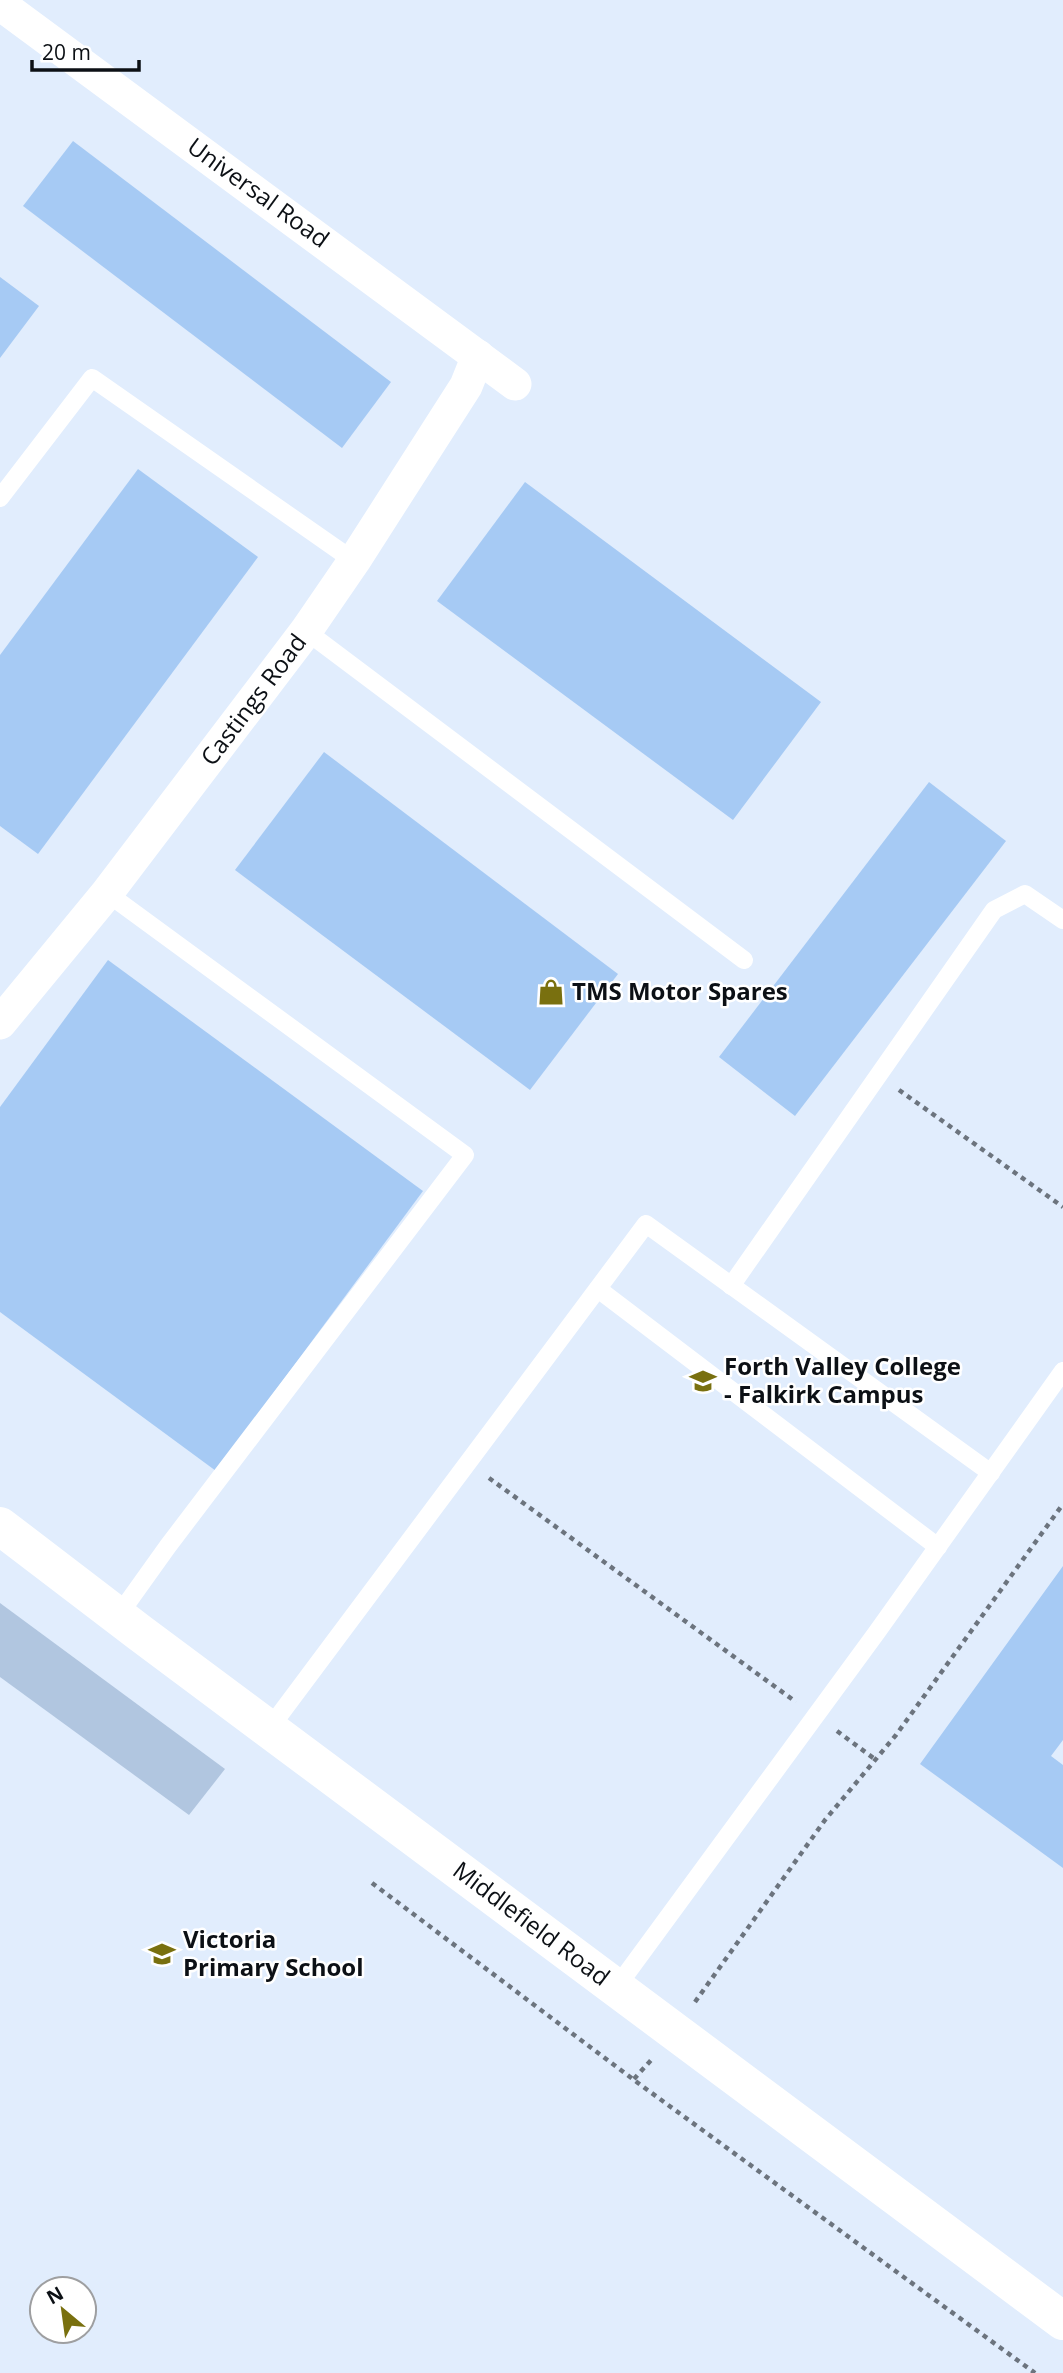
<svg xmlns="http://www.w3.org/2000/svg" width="1063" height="2373" font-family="'Open Sans',sans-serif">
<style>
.green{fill:#b1c6e0}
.building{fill:#a6caf4}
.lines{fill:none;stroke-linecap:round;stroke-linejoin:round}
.path{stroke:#6c747e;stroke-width:4.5;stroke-dasharray:5 5;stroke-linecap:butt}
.service{stroke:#fff;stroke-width:18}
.minor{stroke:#fff;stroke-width:33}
.tertiary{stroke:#fff;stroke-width:38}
.labels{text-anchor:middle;stroke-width:5;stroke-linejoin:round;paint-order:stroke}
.street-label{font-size:24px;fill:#0c1015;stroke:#fff}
.poi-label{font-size:24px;font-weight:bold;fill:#0c1015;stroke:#fff;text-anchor:start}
</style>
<rect width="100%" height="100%" fill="#e1edfd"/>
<path class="green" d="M0,1603L225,1769L189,1815L0,1677Z"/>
<g class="building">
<path d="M73,141L391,382L342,448L23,206Z"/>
<path d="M0,277L39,306L0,358Z"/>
<path d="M138,469L258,557L38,854L0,826V655Z"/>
<path d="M525,482L821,702L733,820L437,601Z"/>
<path d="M324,752L618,974L530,1090L235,870Z"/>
<path d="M929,782L1006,841L795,1116L719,1057Z"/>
<path d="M108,960L423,1191L216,1471L0,1312V1107Z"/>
<path d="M1063,1566V1740L1051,1756L1063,1765V1868L920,1764Z"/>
</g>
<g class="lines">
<g class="path">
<path d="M899,1090L1063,1207"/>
<path d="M489,1478L796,1702"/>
<path d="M837,1731L876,1760"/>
<path d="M372,1883L638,2083L1035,2373"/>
<path d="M695,2002L825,1820L896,1735L1063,1504"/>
<path d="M634,2079L652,2059"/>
</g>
<g class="service">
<path d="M0,498L92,378L354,561"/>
<path d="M306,631L744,960"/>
<path d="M107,893L465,1155L168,1546L118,1616"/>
<path d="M731,1286L994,910L1025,894L1063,920"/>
<path d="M598,1289L938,1547"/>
<path d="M269,1729L646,1224L991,1473"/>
<path d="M616,1988L877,1632L1063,1371"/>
</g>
<g class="minor">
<path d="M0,4L515,384"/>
<path d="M0,1023L107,893L306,631L354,561L466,386L478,356"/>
</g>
<path class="tertiary" d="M0,1526L140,1633L1063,2321"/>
</g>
<defs>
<g id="shop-bare" transform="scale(2.1)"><path d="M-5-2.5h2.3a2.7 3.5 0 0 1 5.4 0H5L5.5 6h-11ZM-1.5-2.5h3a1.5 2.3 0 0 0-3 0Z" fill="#79700f" stroke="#fff" stroke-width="2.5" paint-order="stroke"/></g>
<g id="university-bare" transform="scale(2.1)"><path d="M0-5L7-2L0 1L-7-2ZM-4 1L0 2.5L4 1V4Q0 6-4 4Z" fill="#79700f" stroke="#fff" stroke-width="2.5" paint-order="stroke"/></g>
<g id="school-bare" transform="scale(2.1)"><path d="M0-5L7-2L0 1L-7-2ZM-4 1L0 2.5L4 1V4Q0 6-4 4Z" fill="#79700f" stroke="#fff" stroke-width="2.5" paint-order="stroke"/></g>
</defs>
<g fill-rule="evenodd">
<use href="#shop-bare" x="551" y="992"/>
<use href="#university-bare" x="703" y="1381"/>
<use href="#school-bare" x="162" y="1954"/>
</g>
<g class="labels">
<g class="street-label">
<text transform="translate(258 193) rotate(36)" y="8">Universal Road</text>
<text transform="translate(254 700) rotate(-53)" y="8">Castings Road</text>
<text transform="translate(531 1924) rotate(37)" y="8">Middlefield Road</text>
</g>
<g class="poi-label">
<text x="572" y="1000">TMS Motor Spares</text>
<text x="724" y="1375">Forth Valley College<tspan x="724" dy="28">- Falkirk Campus</tspan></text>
<text x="183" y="1948">Victoria<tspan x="183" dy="28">Primary School</tspan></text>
</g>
</g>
<g transform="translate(63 2310) rotate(331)"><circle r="33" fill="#ffffff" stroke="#9e9fa1" stroke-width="2"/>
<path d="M0-5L12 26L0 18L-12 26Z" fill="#79700f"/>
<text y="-10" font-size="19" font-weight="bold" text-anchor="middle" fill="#0c1015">N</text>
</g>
<path d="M32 60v10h107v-10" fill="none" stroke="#0c1015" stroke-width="3.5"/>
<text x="42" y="60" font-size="21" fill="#0c1015" stroke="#ffffff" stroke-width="5" paint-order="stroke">20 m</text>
</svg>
